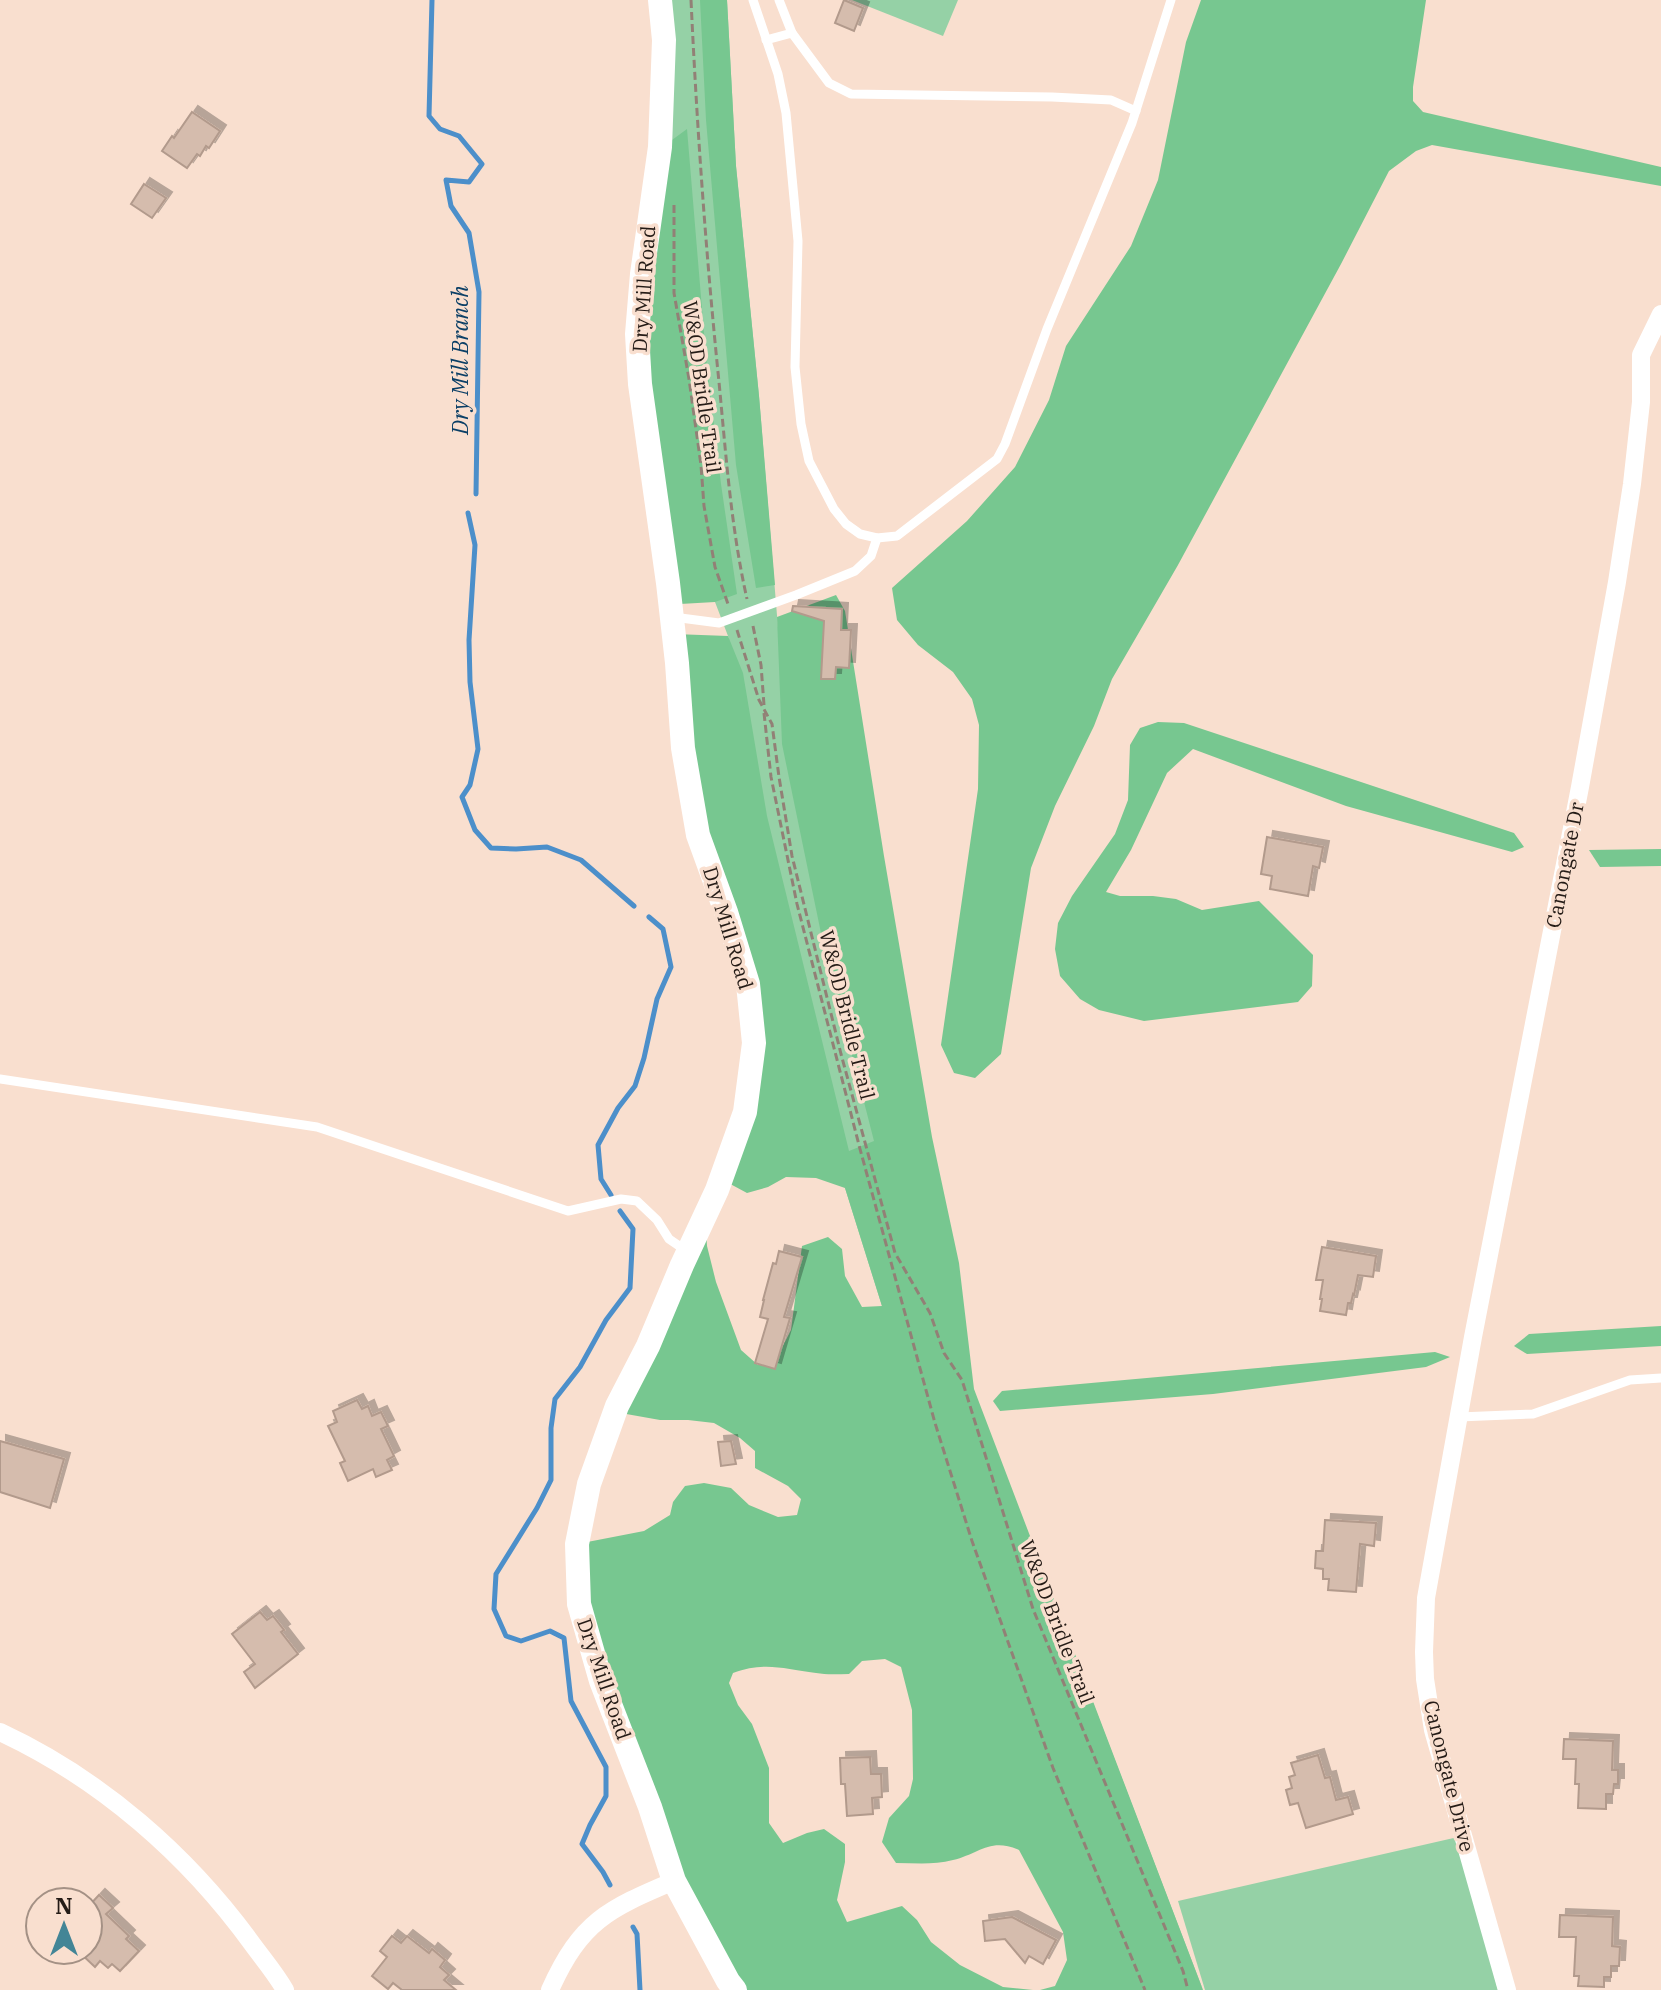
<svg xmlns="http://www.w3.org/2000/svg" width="1661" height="1990" font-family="'IBM Plex Serif',serif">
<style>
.green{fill:#95d1a6}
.forest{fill:#77c790}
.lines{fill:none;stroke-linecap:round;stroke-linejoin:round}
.stream{stroke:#4c8fca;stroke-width:5}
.building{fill:#d5bcad;stroke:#b29a8c;stroke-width:2;filter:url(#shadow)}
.path{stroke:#928076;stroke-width:3;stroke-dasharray:8 4;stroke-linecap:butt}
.lane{stroke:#fff;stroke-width:9}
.street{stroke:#fff;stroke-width:18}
.secondary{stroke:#fff;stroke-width:24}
.labels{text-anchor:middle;stroke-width:7;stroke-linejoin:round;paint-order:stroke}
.street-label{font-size:20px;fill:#241b16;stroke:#f9dfcf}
.water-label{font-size:22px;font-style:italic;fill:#0b3f66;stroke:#f9dfcf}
</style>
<defs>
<filter id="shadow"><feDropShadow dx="6" dy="-6" stdDeviation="0" flood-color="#0004"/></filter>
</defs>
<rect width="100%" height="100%" fill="#f9dfcf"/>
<g class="green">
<path d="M669,0H727L736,166L759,396L781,664L905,1197L982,1413L1203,1990L907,1386L845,1188L728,636L715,602L680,569Z"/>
<path d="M852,0H958L943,36Z"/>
<path d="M1458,1837L1498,1990H1205L1178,1901Z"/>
</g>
<g class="forest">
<path d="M700,0H727L736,166L759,396L775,585L756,588L736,465L706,120Z"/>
<path d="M1201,0H1426L1413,87V101L1423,112L1661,167V186L1432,145L1416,151L1389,171L1341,264L1178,565L1112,679L1094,726L1055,806L1031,868L1001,1054L975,1078L954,1073L941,1045L978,789L979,725L972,699L953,672L918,645L897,620L892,588L967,521L1015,467L1049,400L1066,346L1131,246L1158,180L1186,42Z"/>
<path d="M687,129L706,357L721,484L737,594L715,602L680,604L648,383L647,292L672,140Z"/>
<path d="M836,595L845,611L884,856L932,1137L959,1263L974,1389L1203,1990H1040L1055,1986L1067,1960L1063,1932L1019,1850C990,1837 979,1854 953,1860C934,1865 916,1863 896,1863L882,1842L889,1818L909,1796L913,1779L912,1710L901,1667L885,1659L862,1661L849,1674C838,1674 827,1675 816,1673C784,1669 765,1661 733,1673L729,1683L738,1705L752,1724L769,1768V1823L783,1843L807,1833L824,1829L845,1844V1862L837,1900L847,1922L902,1906L917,1920L931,1942L960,1965L1003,1987L1033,1990H735L728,1981L601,1681L577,1544L644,1531L670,1515L673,1502L685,1486L704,1483L731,1488L749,1505L778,1517L797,1515L801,1499L788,1486L755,1468V1451L740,1438L714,1423L688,1420H660L615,1412L705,1215L707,1246L716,1282L741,1350L758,1365L774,1363L791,1330L802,1246L828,1237L842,1249L845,1276L862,1307L882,1306L845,1188L816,1178L786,1177L768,1187L747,1193L721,1179L753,1048L698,835L674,634L728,636L743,673L767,816L849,1151L874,1141L822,938L782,744L777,617Z"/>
<path d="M1158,722L1184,723L1514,833L1524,847L1512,852L1346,806L1193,749L1167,773L1131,850L1106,892L1120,896H1153L1176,899L1202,910L1259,901L1313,955L1312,986L1298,1002L1144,1021L1099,1010L1080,999L1060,976L1055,949L1058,923L1072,896L1115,834L1128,800L1130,745L1140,728Z"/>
<path d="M1661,849V866L1600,867L1589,850Z"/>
<path d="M1661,1326V1346L1527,1354L1514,1346L1529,1334Z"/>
<path d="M1435,1352L1450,1357L1426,1367L1213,1394L1000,1411L993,1401L1002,1391Z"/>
</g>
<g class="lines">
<g class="stream">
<path d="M432,0L429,116L440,129L459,136L482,164L469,182L446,180L451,206L469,233L479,292L476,494"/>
<path d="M468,513L475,545L469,640L470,682L478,749L470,785L462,797L475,830L491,848L516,849L547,847L581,860L634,906"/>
<path d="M611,1195L601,1179L598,1145L618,1108L635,1086L644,1058L657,999L671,967L663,929L649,917"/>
<path d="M610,1885L603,1872L582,1844L590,1825L606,1796V1767L571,1701L564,1638L550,1631L521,1641L506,1636L494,1609L496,1574L537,1508L551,1480V1428L555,1399L580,1367L606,1320L630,1288L633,1229L620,1211"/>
<path d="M633,1927L637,1934L640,1990"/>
</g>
</g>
<g class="building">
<path d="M844,0L863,8L854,31L835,23Z"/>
<path d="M192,112L220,131L209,148L206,146L200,156L197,154L187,168L162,151L172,136L174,138Z"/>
<path d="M144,184L166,198L152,218L131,204Z"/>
<path d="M793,606L842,609L841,630H851L849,668L836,667L835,679H821L824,621L792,611Z"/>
<path d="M1267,837L1323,847L1319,868L1313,866L1308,896L1270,889L1272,876L1261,874Z"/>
<path d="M1322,1247L1376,1256L1373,1277L1358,1275L1354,1295L1353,1294L1351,1303H1348L1346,1315L1320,1311L1322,1299H1320L1323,1280H1316Z"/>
<path d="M779,1251L802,1257L784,1317L790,1318L775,1369L755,1363L768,1319L760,1317L764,1300H763L773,1263L776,1264Z"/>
<path d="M357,1400L362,1409L368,1406L372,1416L381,1412L388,1426L381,1429L394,1456L387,1460L392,1470L376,1477L373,1469L348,1481L340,1463L345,1461L328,1426L337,1422L333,1411Z"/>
<path d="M0,1441L64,1459L50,1508L0,1492Z"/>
<path d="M731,1441L736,1464L721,1466L718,1442Z"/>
<path d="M1325,1520L1376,1523L1374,1546L1360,1544L1356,1592L1328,1590L1329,1579H1323V1569L1315,1568L1316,1551H1323Z"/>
<path d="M260,1612L267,1620L273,1616L284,1630L281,1632L298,1654L255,1688L244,1672L255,1664L232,1634Z"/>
<path d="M1564,1739L1613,1741L1612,1770H1618V1784H1614L1613,1794H1606V1809L1578,1808L1579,1784H1575L1576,1759H1563Z"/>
<path d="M1318,1755L1325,1778L1330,1777L1336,1800L1348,1797L1353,1814L1306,1828L1298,1803L1290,1805L1286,1790L1292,1788L1289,1777L1295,1775L1291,1763Z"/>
<path d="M870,1757L871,1774H881L882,1797L872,1798L873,1814L847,1816L845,1784H841L840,1758Z"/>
<path d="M99,1895L113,1908L106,1914L129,1936L126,1939L139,1951L120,1971L112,1964L108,1968L100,1961L95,1967L77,1950H88V1907Z"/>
<path d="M1560,1915L1613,1917L1612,1946L1620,1947L1619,1966H1611V1977H1604V1987L1578,1986L1579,1976H1574L1576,1937H1559Z"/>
<path d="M1012,1917L1056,1940L1043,1964L1029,1956L1025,1963L1005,1939L985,1941L983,1921Z"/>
<path d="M392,1936L401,1943L407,1936L429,1953L432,1949L445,1960L440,1967L449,1975L444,1980L456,1990H402L393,1983L388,1989L372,1976L387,1957L380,1951Z"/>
</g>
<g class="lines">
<g class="path">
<path d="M691,0C697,128 706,255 719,382C726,455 731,528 747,599"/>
<path d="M674,205V293L689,379L701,465L704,506L715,567L729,607"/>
<path d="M753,626L761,665L764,705"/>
<path d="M737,630L759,700L772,724L779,777L792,856L841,1054L895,1253L930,1313L944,1353L962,1380L1033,1609L1183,1971L1188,1990"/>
<path d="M764,713L771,777L797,904L860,1149L935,1423L972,1541L1053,1768L1145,1990"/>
</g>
<g class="lane">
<path d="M753,0L778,74L786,113L798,241L795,367L801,424L809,461L834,509L846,524L860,534L877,538L897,536L997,459L1005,444L1047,329L1132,123L1171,0"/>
<path d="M779,0L792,33"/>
<path d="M766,40L792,33L829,83L851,94L1052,97L1111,100L1136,111"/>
<path d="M673,617L719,623L796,595L855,571L871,556L877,538"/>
<path d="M0,1079L317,1127L568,1211L621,1199L637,1201L657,1220L669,1239L688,1252"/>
<path d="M1459,1417L1533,1414L1630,1380L1661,1378"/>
</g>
<g class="street">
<path d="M0,1732C101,1779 188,1855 253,1945C264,1960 276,1974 285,1990"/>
<path d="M550,1990C581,1921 608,1909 674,1881"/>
<path d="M1507,1990L1433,1730L1425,1679L1424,1652L1426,1598L1473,1337L1580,787L1617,582L1632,484L1641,402V355L1661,314"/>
</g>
<path class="secondary" d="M660,0L664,40L660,147L642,274L637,334L640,384L668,583L677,663L683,748L698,835L726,912L748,984L754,1043L745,1112L717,1190L682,1265L648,1346L617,1406L589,1484L577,1544L579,1604L601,1681L650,1807L674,1881L728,1981L735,1990"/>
</g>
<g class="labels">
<g class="street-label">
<text transform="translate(644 289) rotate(-86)" y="7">Dry Mill Road</text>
<text transform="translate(702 387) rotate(82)" y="7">W&amp;OD Bridle Trail</text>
<text transform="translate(1565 865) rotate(-79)" y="7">Canongate Dr</text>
<text transform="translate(728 928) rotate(73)" y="7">Dry Mill Road</text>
<text transform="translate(847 1015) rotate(76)" y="7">W&amp;OD Bridle Trail</text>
<text transform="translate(1057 1622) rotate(69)" y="7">W&amp;OD Bridle Trail</text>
<text transform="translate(604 1679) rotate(71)" y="7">Dry Mill Road</text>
<text transform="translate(1449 1776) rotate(76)" y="7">Canongate Drive</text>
</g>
<g class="water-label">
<text transform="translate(460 360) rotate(-90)" y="8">Dry Mill Branch</text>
</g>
</g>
<g transform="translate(64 1926)"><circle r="38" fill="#f9dfcf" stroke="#a49185" stroke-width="2"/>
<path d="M0-6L14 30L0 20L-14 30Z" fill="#438596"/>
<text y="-12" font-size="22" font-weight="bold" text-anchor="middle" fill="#241b16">N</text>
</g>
</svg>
